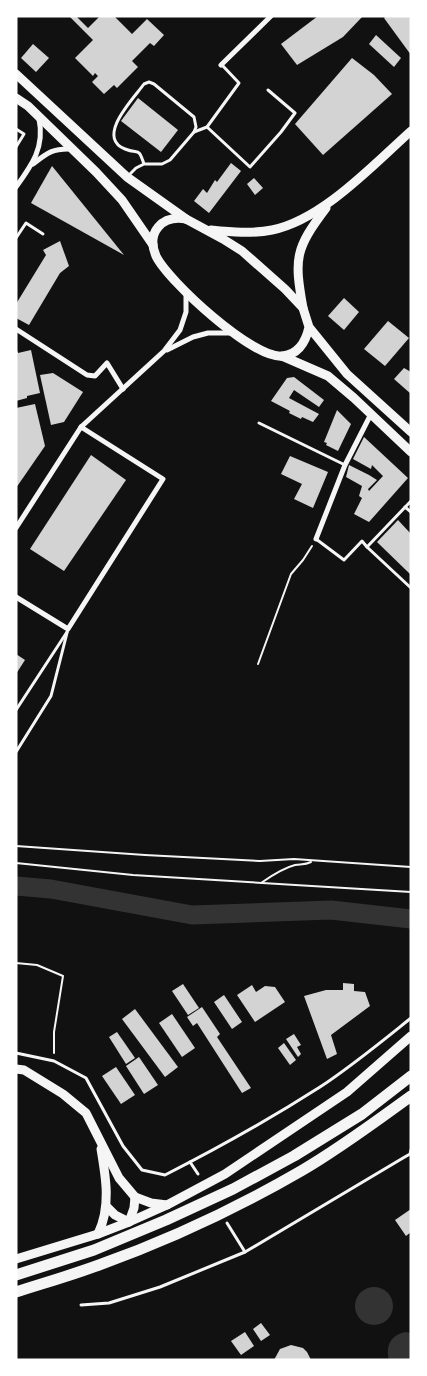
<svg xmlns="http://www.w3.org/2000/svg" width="427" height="1376" font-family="Poppins,sans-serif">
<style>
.water{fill:#333}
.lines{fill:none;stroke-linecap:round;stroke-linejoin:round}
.river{stroke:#333;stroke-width:19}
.building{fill:#d3d3d3}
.path{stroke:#f5f5f5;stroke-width:2}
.service{stroke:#f5f5f5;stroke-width:3}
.minor{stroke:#f5f5f5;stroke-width:5}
.secondary{stroke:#f5f5f5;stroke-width:9}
.primary{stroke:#f5f5f5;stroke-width:9}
.motorway{stroke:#f5f5f5;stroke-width:11}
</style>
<rect width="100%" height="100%" fill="#111"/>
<g class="water">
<circle cx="374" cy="1306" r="19"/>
<path d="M405,1332L411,1333V1360H389C385,1346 391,1335 405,1332Z"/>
</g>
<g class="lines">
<path class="river" d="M16,886L51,889L192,915L331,910L411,919"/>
</g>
<g class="building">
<path d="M69,16H76L88,28L100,16H114L132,34L147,19L164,35L154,46L150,43L132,61L138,67L117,88L114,85L104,94L92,82L98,76L95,73L93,76L75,58L93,40Z"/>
<path d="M318,16H363L343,37L297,65L281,44Z"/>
<path d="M386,16H411V55L384,18Z"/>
<path d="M376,35L401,58L394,67L369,44Z"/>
<path d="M33,44L49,58L36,72L21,58Z"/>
<path d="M352,58L374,75L392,94L323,155L295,124Z"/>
<path d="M138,98L178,130L161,152L121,121Z"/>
<path d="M231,163L241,171L209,213L194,201L203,189L207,193L215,180L217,182Z"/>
<path d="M52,166L124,255L31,203Z"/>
<path d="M254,178L263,188L255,195L247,184Z"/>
<path d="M60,241L69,266L60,273L29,325L16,318V304L46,255L43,250Z"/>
<path d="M344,298L359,312L344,330L328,316Z"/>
<path d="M388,321L409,338L385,366L364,349Z"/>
<path d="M16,347L18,353L31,350L40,393L27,396V398L16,401Z"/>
<path d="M404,368L411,372V394L394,379Z"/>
<path d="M53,373L83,392L64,422L51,425L40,375Z"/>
<path d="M294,377L324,400L319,407L294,390L289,398L319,414L313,422L302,417L301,419L289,413L290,411L271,401L287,378Z"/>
<path d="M35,404L45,446L16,488V408Z"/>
<path d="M337,410L351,424L338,451L326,445L327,443L324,442Z"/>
<path d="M364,437L408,478L369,522L354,514L362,498L359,496L362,486L346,477L349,465L369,475L377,480L368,489L369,491L383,476L372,465L371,469L353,459Z"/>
<path d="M91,455L126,480L64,571L30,549Z"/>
<path d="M290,456L328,472L313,508L294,499L302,484L281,474Z"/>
<path d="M398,520L411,534V575L377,542Z"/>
<path d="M16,654L25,660L16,674Z"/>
<path d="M343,983L354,984V991L365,992L370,1006L331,1035L337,1054L327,1059L304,996L326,990H343Z"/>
<path d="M183,984L199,1008L188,1015L172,991Z"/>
<path d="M252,985L256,992L265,986L275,987L285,1002L255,1022L237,995Z"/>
<path d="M224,995L242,1022L232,1029L214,1002Z"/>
<path d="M202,1007L220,1034L217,1037L251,1088L242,1093L197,1023L193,1026L187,1017Z"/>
<path d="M135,1009L178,1067L165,1077L122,1019Z"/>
<path d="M172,1014L195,1048L182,1057L159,1023Z"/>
<path d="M117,1032L135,1058L126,1064L109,1037Z"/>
<path d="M294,1034L301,1045L297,1047L301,1054L298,1057L286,1039Z"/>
<path d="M284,1043L296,1060L290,1065L278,1048Z"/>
<path d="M139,1057L158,1085L144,1094L126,1066Z"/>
<path d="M116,1067L135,1095L121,1104L102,1076Z"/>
<path d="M411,1209V1232L406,1236L395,1220Z"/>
<path d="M261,1323L270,1335L261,1341L253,1329Z"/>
<path d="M245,1332L254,1346L241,1355L231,1341Z"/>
<path d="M291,1345L303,1348L307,1352L311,1360H274L280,1349Z"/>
</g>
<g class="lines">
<g class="path">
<path d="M258,664L291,574L303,560L312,546"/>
<path d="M16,846L145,855L260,861L294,859L411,867"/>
<path d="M16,863L133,875L411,892"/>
<path d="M261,883C271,876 283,868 295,865C301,864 305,865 311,862"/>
<path d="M16,963L37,965L63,976L54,1032V1053"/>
</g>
<g class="service">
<path d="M207,127L250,167L281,132L295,113L268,90"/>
<path d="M16,129L24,134L16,147"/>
<path d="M194,132L207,127L239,83L222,65"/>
<path d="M128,176L136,168L144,164H162L170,160L194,132L196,127L194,117L154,84L149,82L144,84C134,98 95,137 125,149C139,155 138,146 144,164"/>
<path d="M16,238L26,223L43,234"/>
<path d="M259,423L345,465"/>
<path d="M411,501L367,547L411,588"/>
<path d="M405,507L411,512"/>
<path d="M316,539L344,560L362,541L367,547"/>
<path d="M16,710L67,632"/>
<path d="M16,752L51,696L68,629"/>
<path d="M16,1053L54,1061L86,1078L123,1146L142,1170L165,1175C218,1148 270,1119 320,1087C352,1066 381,1042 411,1018"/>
<path d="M190,1162L198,1174"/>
<path d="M227,1223L245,1252"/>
<path d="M81,1305L109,1303L160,1287L245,1252L403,1158L410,1154L411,1150"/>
</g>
<g class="minor">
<path d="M221,65L271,16"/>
<path d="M33,164C47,153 53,148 72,149"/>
<path d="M16,187C32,165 45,147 39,119"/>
<path d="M16,329L87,375L95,376L107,363L123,389"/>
<path d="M167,350L193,337L208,333H232"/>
<path d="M16,528L81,427"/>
<path d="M316,539L345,465L371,414"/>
<path d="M16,597L68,629L163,479L81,427L164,351L180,330L186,312V293"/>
</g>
<g class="secondary">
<path d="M16,74L127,177L186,219"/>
<path d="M16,98L28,106L96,172L122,200L153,245"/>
<path d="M211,230C231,232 252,234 272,230C322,220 373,165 411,131"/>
<path d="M303,308C294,258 295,249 326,208"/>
<path d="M309,327C306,341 299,354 283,356C254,360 168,281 156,256C146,232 162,215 186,219L223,239L242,251L285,289L303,308L309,327L347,374L411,432"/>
<path d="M282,356L328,376L354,398L411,452"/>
</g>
<g class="primary">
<path d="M16,1069L24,1070L63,1094L86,1113L119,1178L135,1197L151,1203L167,1205"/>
<path d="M106,1206L115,1215L129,1222"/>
<path d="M129,1222L134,1208L135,1197"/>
<path d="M98,1234C111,1207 106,1178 101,1149"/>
<path d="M16,1259L98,1234L129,1222L167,1205L225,1174L347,1092L411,1036"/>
</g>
<g class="motorway">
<path d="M16,1275L94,1250L166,1220L233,1189L294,1156L362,1114L411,1076"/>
<path d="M16,1292C44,1283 72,1275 99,1265C169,1240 237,1208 301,1171C339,1149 375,1122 411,1096"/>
</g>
</g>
<rect width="427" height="1376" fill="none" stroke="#ffffff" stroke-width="35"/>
</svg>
